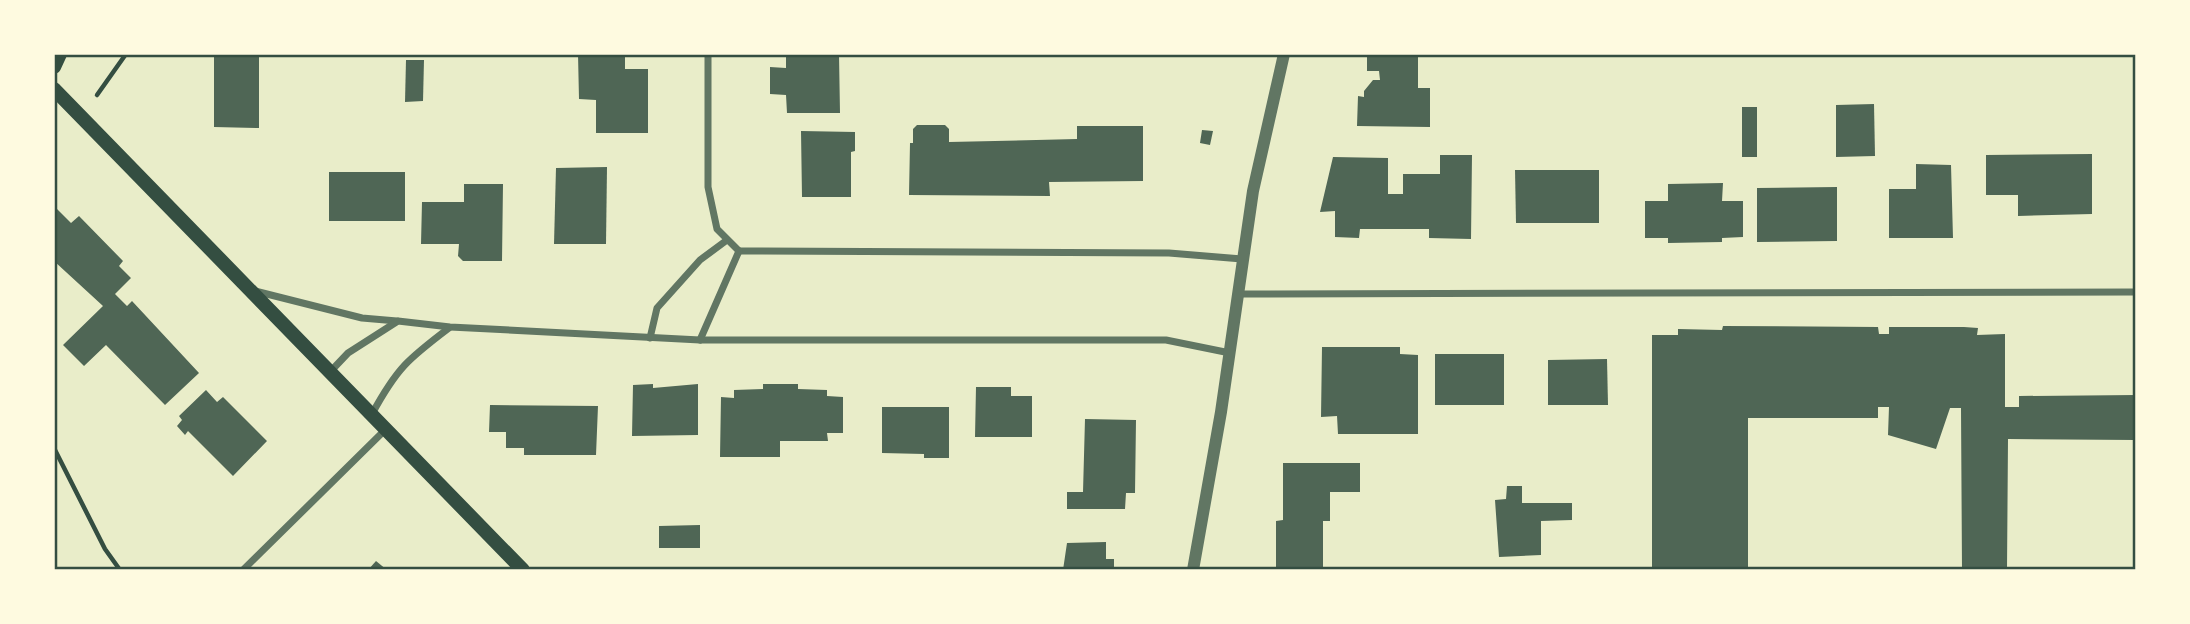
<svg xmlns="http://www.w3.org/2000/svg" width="2190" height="624" font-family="'Work Sans',sans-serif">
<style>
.building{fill:#4f6655}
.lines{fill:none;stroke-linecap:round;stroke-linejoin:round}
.path{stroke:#344e41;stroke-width:4.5}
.minor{stroke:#617663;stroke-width:7}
.tertiary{stroke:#617663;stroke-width:12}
.secondary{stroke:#344e41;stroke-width:14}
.neatline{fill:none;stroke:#344e41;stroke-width:2.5}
</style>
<rect width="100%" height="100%" fill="#e9edc9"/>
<g class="building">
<path d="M214,54H259V128L214,127Z"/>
<path d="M578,54H625V69H648V133H596V100L579,99Z"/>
<path d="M786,54H839L840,113H787L786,95L770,94V67L786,68Z"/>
<path d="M1367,54H1418V88H1430V127L1357,126L1358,96L1364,97V91L1373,80H1380L1379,71H1367Z"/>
<path d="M406,60H424L423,101L405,102Z"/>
<path d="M1874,104L1875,156L1836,157V105Z"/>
<rect x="1742" y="107" width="15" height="50"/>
<path d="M917,125H945L949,129V142L1077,139V126H1143V181L1049,182L1050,196L909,195L910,143H913V129Z"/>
<path d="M1202,130L1213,131L1210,145L1200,143Z"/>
<path d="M801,131L855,132V151L851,152V197H802Z"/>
<path d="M2092,154V214L2018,216V195H1986V155Z"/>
<path d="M1440,155H1472L1471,239L1429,238V229H1360L1359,238L1335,237V211L1320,212L1333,157L1388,158V194H1403V174H1440Z"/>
<path d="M1916,164L1951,165L1953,238H1889V189H1916Z"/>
<path d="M607,167L606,244H554L556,168Z"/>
<path d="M1515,170H1599V223H1516Z"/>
<rect x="329" y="172" width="76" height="49"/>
<path d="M1723,183L1722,201H1743V237L1722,238V242L1668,243V238H1645V201H1668V184Z"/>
<path d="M464,184H503L502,261H463L458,256L459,244H421L422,202H464Z"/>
<path d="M1837,187V241L1757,242V188Z"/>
<path d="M54,206L71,223L79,216L123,261L119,266L131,278L115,294L127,306L132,301L199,373L165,405L106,345L84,366L63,345L103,306L54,261Z"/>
<path d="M1723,326L1878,327L1879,334H1889V327H1964L1978,328L1977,335L2005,334V407H2019V396L2136,395V440L2008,439L2007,570H1962L1961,408H1950L1936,449L1888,435L1889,407H1878V418H1748V570H1652V335H1678V329L1722,330Z"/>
<path d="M1322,347H1400V354L1418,355V434H1338L1337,416L1321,417Z"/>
<rect x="1435" y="354" width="69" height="51"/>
<path d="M1607,359L1608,405H1548V360Z"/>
<path d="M653,384V388L698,384V435L632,436L633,385Z"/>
<path d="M763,384H798V389L827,390V396L843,397V433H827L828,441H780V457H720L721,397L734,398V390L763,389Z"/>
<path d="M976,387H1011V396H1032V437H975Z"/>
<path d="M206,390L217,402L223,397L267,441L233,476L188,431L185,435L177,426L182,420L179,416Z"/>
<path d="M490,405L598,406L596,455H524V448H506V432H489Z"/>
<path d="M882,407H949V458H924V454L882,453Z"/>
<path d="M1085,419L1136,420L1135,493H1126L1125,509H1067V492H1083Z"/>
<path d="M1283,463H1360V492H1330V521H1323V570H1276V521L1283,520Z"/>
<path d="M1507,486H1522V503H1572V520L1541,521V555L1499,557L1495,500L1506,499Z"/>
<path d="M700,525V548H659V526Z"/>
<path d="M1106,542V559H1114V570H1063L1067,543Z"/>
<path d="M376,561L387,570H368Z"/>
</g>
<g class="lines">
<g class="path">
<path d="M97,95L126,54"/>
<path d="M54,448L105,549L120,570"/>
</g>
<g class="minor">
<path d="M708,54V187L717,229L739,251"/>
<path d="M739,251L1169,253L1242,259"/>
<path d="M255,291L362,318L397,321"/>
<path d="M1238,294L2136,292"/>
<path d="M650,338L657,308L700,260L727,240"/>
<path d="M700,340L739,251"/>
<path d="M330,372L348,353L398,321L450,327L700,340H1166L1230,353"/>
<path d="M372,414C397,368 408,359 449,328"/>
<path d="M243,570L386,429"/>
</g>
<path class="tertiary" d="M1193,570L1221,412L1253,191L1284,54"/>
<g class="secondary">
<path d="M54,67L60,54"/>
<path d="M54,89L523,570"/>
</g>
</g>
<rect width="2190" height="624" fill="none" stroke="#fefae0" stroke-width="112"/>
<rect x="56" y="56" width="2078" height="512" class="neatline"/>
</svg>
